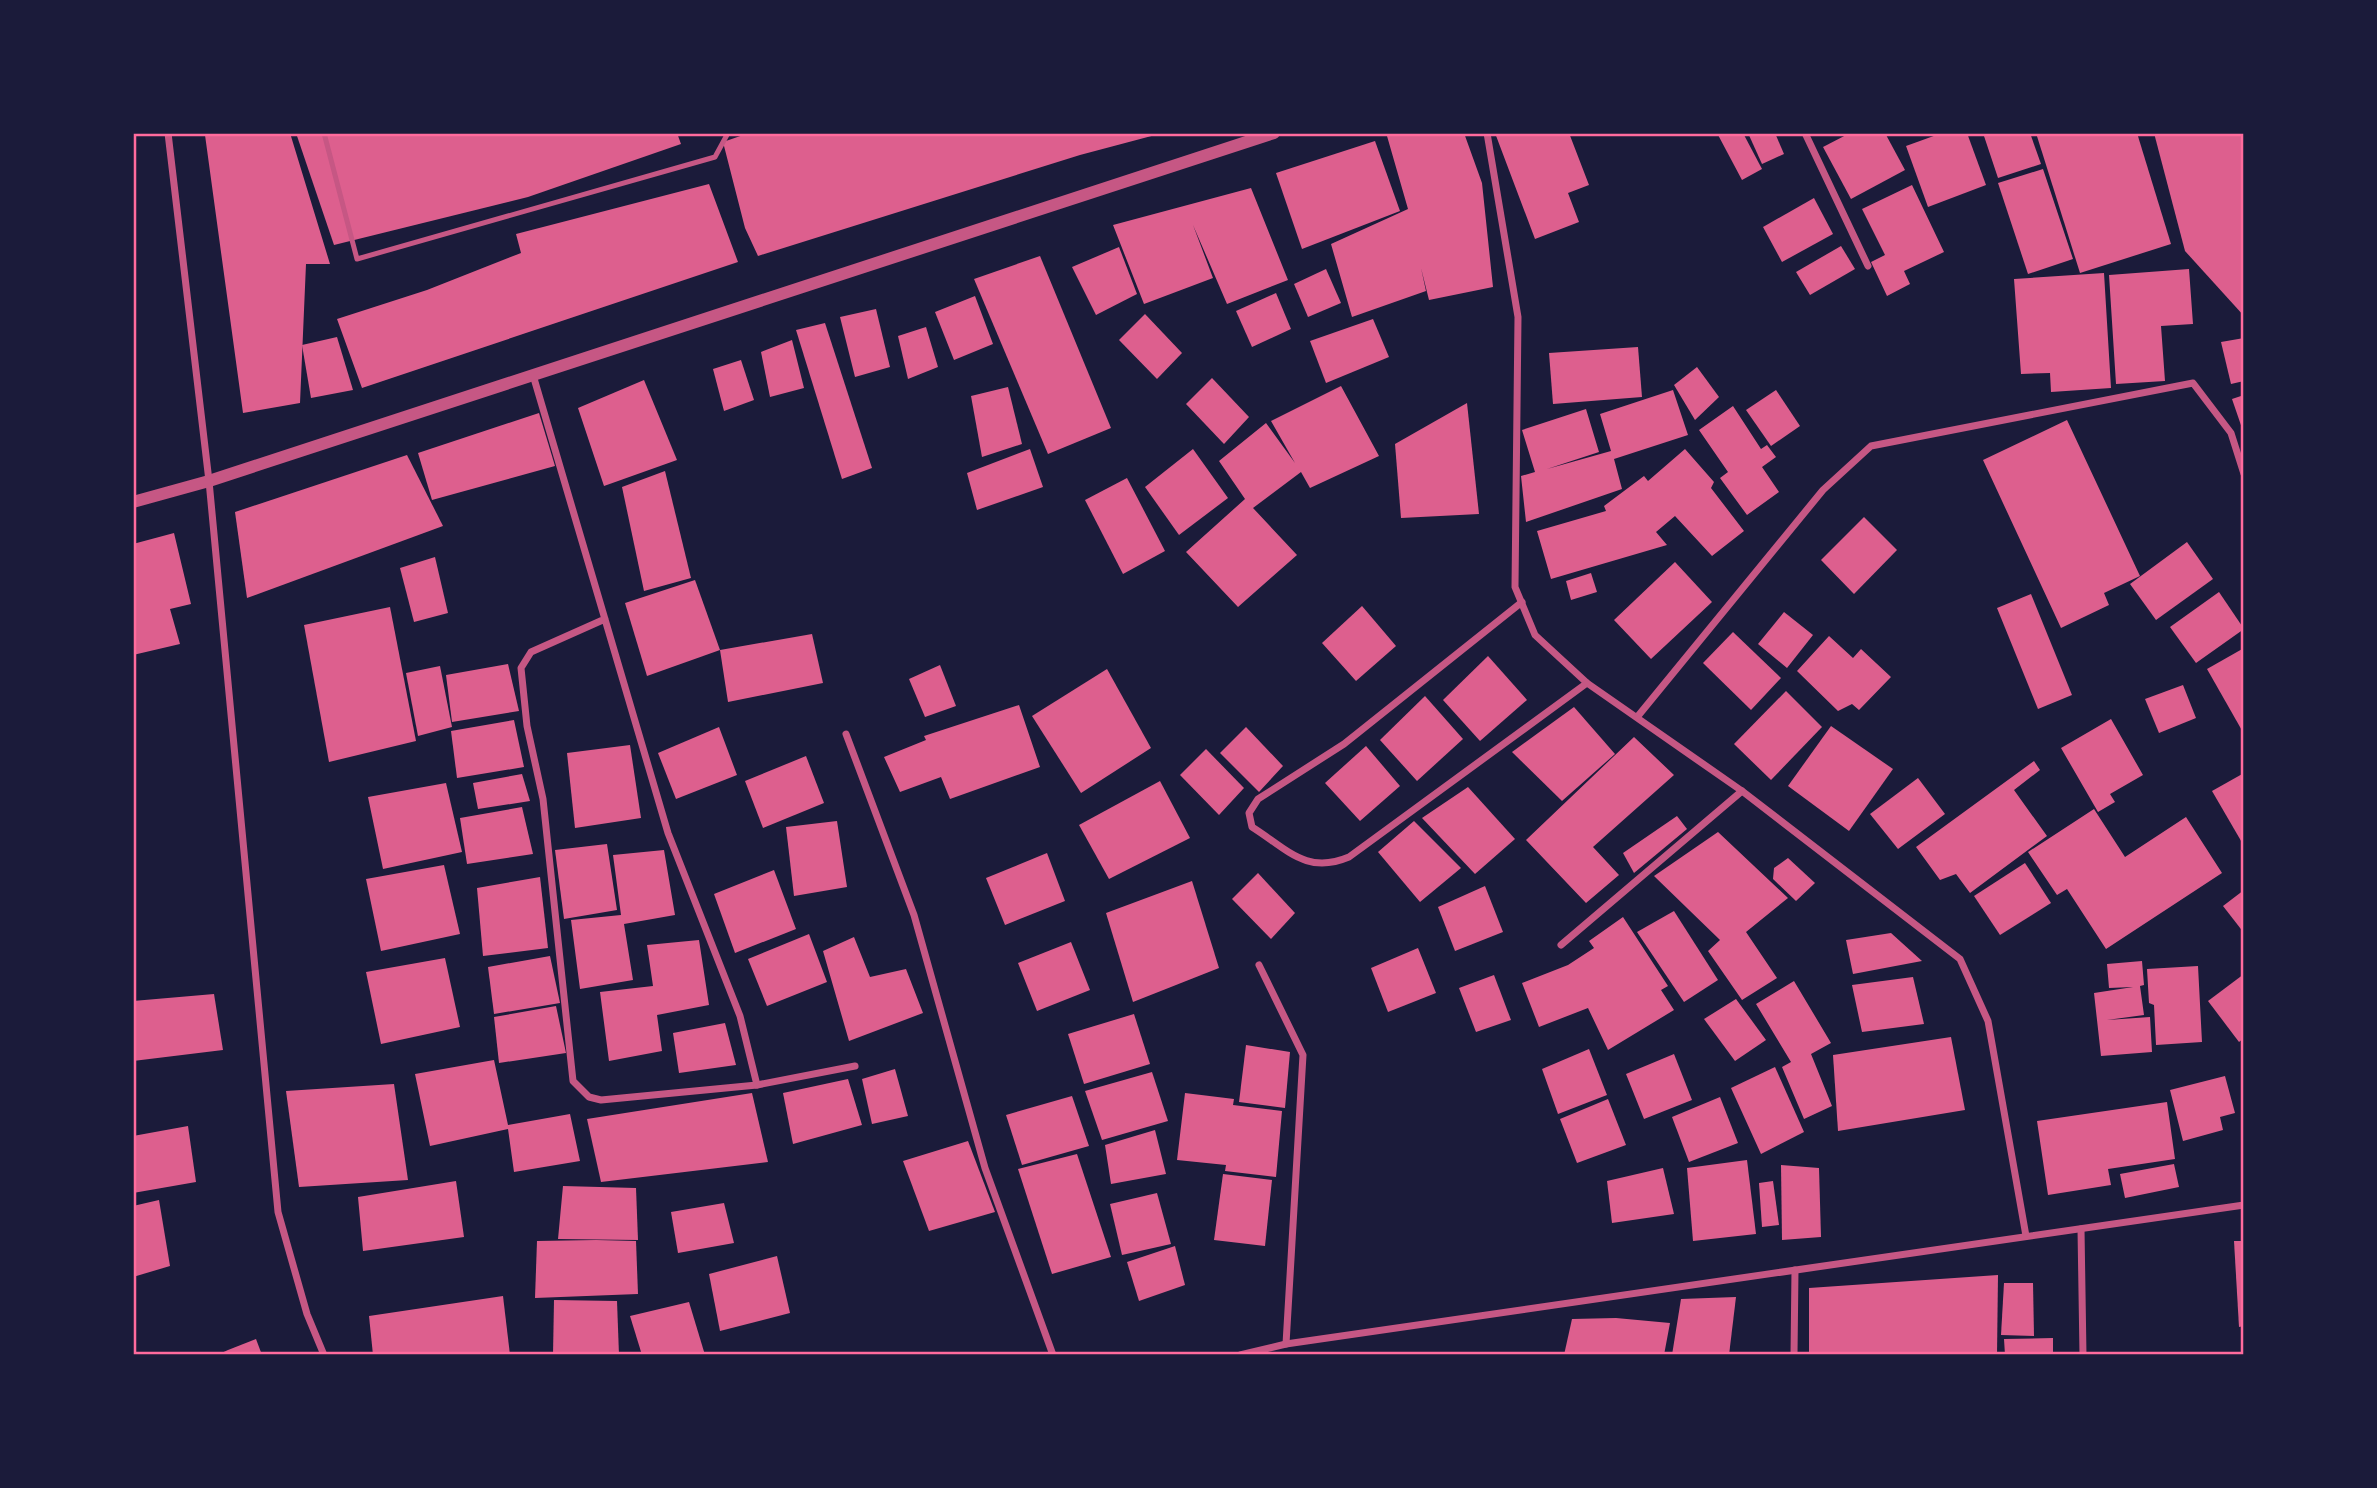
<svg xmlns="http://www.w3.org/2000/svg" width="2377" height="1488" font-family="Mulish,sans-serif">
<style>
.building{fill:#dd5f8e}
.lines{fill:none;stroke-linecap:round;stroke-linejoin:round}
.service{stroke:#c65784;stroke-width:5}
.minor{stroke:#c65784;stroke-width:7}
.tertiary{stroke:#c65784;stroke-width:12}
.neatline{fill:none;stroke:#ff6b9d;stroke-width:2.5}
</style>
<rect width="100%" height="100%" fill="#1b1b3a"/>
<g class="building">
<path d="M221,133H290L330,264H306L300,403L243,413L205,135Z"/>
<path d="M296,133H677L681,144L528,197L334,245Z"/>
<path d="M749,133H1158L1159,134L1080,155L758,256L745,228L723,142Z"/>
<path d="M1395,133H1464L1482,183L1493,287L1429,300L1421,268L1426,291L1352,317L1331,244L1408,209L1387,136Z"/>
<path d="M1495,133H1569L1589,185L1568,193L1579,222L1535,239Z"/>
<path d="M1717,133H1743L1762,169L1742,180Z"/>
<path d="M1748,133H1775L1784,154L1762,164Z"/>
<path d="M1850,133H1885L1905,170L1851,199L1823,147Z"/>
<path d="M1942,133H1967L1986,185L1928,207L1906,146Z"/>
<path d="M1983,133H2030L2041,164L1998,178Z"/>
<path d="M2036,133H2137L2171,244L2080,273Z"/>
<path d="M2154,133H2244V316L2185,251Z"/>
<path d="M1375,141L1400,211L1302,249L1276,173Z"/>
<path d="M2043,169L2073,259L2028,274L1998,183Z"/>
<path d="M709,184L738,262L362,388L337,319L427,290L521,253L516,234Z"/>
<path d="M1912,185L1944,252L1904,271L1910,284L1887,296L1871,262L1885,255L1862,209Z"/>
<path d="M1251,188L1288,280L1227,304L1193,225L1213,278L1144,304L1113,225Z"/>
<path d="M1814,198L1833,234L1782,262L1763,227Z"/>
<path d="M1841,246L1855,269L1810,295L1796,272Z"/>
<path d="M1119,247L1137,294L1096,315L1072,267Z"/>
<path d="M1040,256L1111,428L1048,454L974,279Z"/>
<path d="M1326,269L1341,303L1308,317L1294,284Z"/>
<path d="M2189,269L2193,324L2161,326L2165,381L2116,384L2109,275Z"/>
<path d="M2104,273L2111,388L2051,392L2050,373L2021,374L2014,279Z"/>
<path d="M1276,293L1291,329L1252,347L1236,311Z"/>
<path d="M975,296L993,344L954,360L935,312Z"/>
<path d="M876,309L890,367L855,377L840,317Z"/>
<path d="M1145,314L1182,353L1157,379L1119,340Z"/>
<path d="M1373,319L1389,357L1326,383L1310,341Z"/>
<path d="M825,323L872,468L842,479L796,330Z"/>
<path d="M926,327L938,367L908,379L898,336Z"/>
<path d="M337,337L353,390L311,398L302,345Z"/>
<path d="M2244,338V381L2231,384L2221,342Z"/>
<path d="M792,340L804,388L770,397L761,352Z"/>
<path d="M1638,347L1642,397L1553,404L1549,353Z"/>
<path d="M741,360L754,400L724,411L713,369Z"/>
<path d="M1697,367L1719,397L1695,420L1674,385Z"/>
<path d="M1212,378L1249,417L1224,444L1186,404Z"/>
<path d="M644,380L677,460L604,486L578,408Z"/>
<path d="M1341,386L1379,456L1310,488L1301,472L1253,508L1297,555L1238,607L1186,552L1245,499L1219,461L1266,423L1295,463L1271,421Z"/>
<path d="M1008,387L1022,444L982,457L971,396Z"/>
<path d="M1673,390L1688,435L1614,459L1622,489L1526,522L1521,476L1535,472L1522,430L1586,409L1599,452L1547,469L1611,451L1600,414Z"/>
<path d="M1776,390L1800,426L1771,446L1746,410Z"/>
<path d="M2244,395V434L2232,399Z"/>
<path d="M1467,403L1479,514L1401,518L1395,444Z"/>
<path d="M1733,406L1761,449L1767,445L1776,457L1762,467L1779,492L1747,515L1720,478L1728,472L1699,430Z"/>
<path d="M539,413L555,466L432,500L418,453Z"/>
<path d="M2067,420L2140,576L2104,593L2109,605L2061,628L1983,460Z"/>
<path d="M1030,449L1043,487L977,510L967,473Z"/>
<path d="M1193,449L1228,498L1179,535L1145,487Z"/>
<path d="M1685,449L1714,482L1711,488L1744,531L1712,556L1675,516L1656,532L1667,545L1551,579L1537,531L1606,511L1604,506L1644,476L1648,481Z"/>
<path d="M407,455L443,526L247,598L235,512Z"/>
<path d="M665,471L691,578L644,591L622,487Z"/>
<path d="M1127,478L1165,551L1123,574L1085,500Z"/>
<path d="M1864,517L1897,550L1854,594L1821,560Z"/>
<path d="M174,533L191,604L170,609L180,644L133,655V544Z"/>
<path d="M2187,542L2213,579L2156,620L2130,584Z"/>
<path d="M435,557L448,613L414,622L400,568Z"/>
<path d="M1675,562L1712,602L1651,659L1614,620Z"/>
<path d="M1591,573L1597,592L1571,600L1566,581Z"/>
<path d="M695,580L720,650L647,676L625,603Z"/>
<path d="M2219,592L2244,629L2196,663L2170,627Z"/>
<path d="M2031,594L2072,695L2038,709L1997,608Z"/>
<path d="M1362,606L1396,646L1356,681L1322,643Z"/>
<path d="M390,607L416,741L329,762L304,625Z"/>
<path d="M1784,612L1813,635L1787,668L1758,644Z"/>
<path d="M1733,632L1781,678L1751,710L1703,663Z"/>
<path d="M812,634L823,683L728,702L720,650Z"/>
<path d="M1829,636L1853,658L1861,649L1891,677L1859,710L1852,704L1838,711L1797,671Z"/>
<path d="M2244,648V734L2207,669Z"/>
<path d="M1488,656L1527,700L1480,741L1443,700Z"/>
<path d="M508,664L519,711L452,722L446,675Z"/>
<path d="M940,665L956,706L925,717L909,679Z"/>
<path d="M440,666L452,727L418,736L406,673Z"/>
<path d="M1107,669L1151,748L1081,793L1032,716Z"/>
<path d="M2183,685L2196,718L2159,733L2145,699Z"/>
<path d="M1786,691L1822,727L1771,780L1734,744Z"/>
<path d="M1425,696L1463,739L1417,781L1380,740Z"/>
<path d="M1019,705L1040,767L950,799L941,777L900,792L884,757L926,740L924,736Z"/>
<path d="M1574,707L1615,754L1562,801L1512,752Z"/>
<path d="M2111,719L2143,775L2110,794L2115,802L2098,812L2061,748Z"/>
<path d="M514,720L524,767L457,778L451,731Z"/>
<path d="M1831,726L1893,769L1849,831L1788,786Z"/>
<path d="M719,727L737,775L676,799L658,753Z"/>
<path d="M1246,727L1283,766L1259,792L1220,753Z"/>
<path d="M1634,737L1674,775L1593,847L1619,875L1586,903L1526,840Z"/>
<path d="M630,745L641,818L575,828L567,753Z"/>
<path d="M1366,746L1400,786L1360,821L1325,783Z"/>
<path d="M1206,749L1244,788L1219,815L1180,775Z"/>
<path d="M806,756L824,803L763,828L745,781Z"/>
<path d="M2034,761L2040,770L2014,790L2047,836L1970,893L1956,874L1940,880L1916,847Z"/>
<path d="M2244,773V846L2212,791Z"/>
<path d="M522,774L530,801L478,809L473,783Z"/>
<path d="M1918,778L1945,814L1898,849L1870,814Z"/>
<path d="M1160,781L1190,838L1109,879L1079,825Z"/>
<path d="M446,783L462,852L383,869L368,797Z"/>
<path d="M1468,787L1515,839L1475,874L1422,818Z"/>
<path d="M522,807L533,854L467,864L460,818Z"/>
<path d="M2094,809L2125,857L2186,817L2222,873L2106,949L2067,889L2057,895L2028,852Z"/>
<path d="M1677,816L1687,829L1634,873L1623,853Z"/>
<path d="M837,821L847,887L794,896L786,827Z"/>
<path d="M1414,821L1461,868L1420,902L1378,852Z"/>
<path d="M1718,832L1788,898L1746,932L1777,978L1742,1000L1708,951L1720,940L1654,876Z"/>
<path d="M607,844L617,910L564,919L555,850Z"/>
<path d="M664,850L675,915L624,924L633,980L580,989L571,920L621,915L613,855Z"/>
<path d="M1047,853L1065,901L1005,925L986,878Z"/>
<path d="M1788,858L1815,883L1796,901L1773,879L1774,868Z"/>
<path d="M2025,863L2051,903L2000,935L1974,896Z"/>
<path d="M444,865L460,934L381,951L366,879Z"/>
<path d="M774,870L796,929L735,953L714,894Z"/>
<path d="M1258,873L1295,913L1271,939L1232,899Z"/>
<path d="M540,877L548,948L483,956L477,888Z"/>
<path d="M1192,881L1219,968L1133,1002L1106,913Z"/>
<path d="M1485,886L1503,932L1455,951L1438,907Z"/>
<path d="M2244,890V933L2223,906Z"/>
<path d="M1674,911L1718,980L1684,1002L1637,932Z"/>
<path d="M1623,917L1668,986L1661,990L1674,1010L1608,1050L1588,1008L1539,1027L1522,983L1568,965L1594,948L1589,941Z"/>
<path d="M1891,933L1922,961L1853,974L1846,940Z"/>
<path d="M809,934L827,982L767,1006L748,959Z"/>
<path d="M854,937L870,977L906,969L923,1013L849,1041L823,951Z"/>
<path d="M699,940L709,1005L657,1015L662,1051L609,1061L600,992L653,986L647,945Z"/>
<path d="M1071,942L1090,990L1037,1011L1018,963Z"/>
<path d="M1418,948L1436,993L1388,1012L1371,968Z"/>
<path d="M550,956L560,1003L494,1014L488,967Z"/>
<path d="M445,958L460,1027L381,1044L366,972Z"/>
<path d="M2142,961L2144,985L2140,986L2144,1015L2107,1020L2150,1017L2152,1052L2101,1056L2094,993L2133,987L2109,988L2107,964Z"/>
<path d="M2198,966L2202,1042L2156,1045L2154,1005L2149,1003L2147,969Z"/>
<path d="M2244,974V1038L2239,1042L2208,1001Z"/>
<path d="M1494,975L1511,1020L1476,1032L1459,988Z"/>
<path d="M1913,977L1924,1024L1862,1032L1852,985Z"/>
<path d="M1794,981L1831,1043L1811,1054L1832,1106L1804,1119L1782,1067L1791,1062L1756,1004Z"/>
<path d="M214,994L223,1050L133,1061V1001Z"/>
<path d="M1736,999L1766,1040L1735,1061L1704,1019Z"/>
<path d="M556,1006L566,1053L499,1063L494,1017Z"/>
<path d="M1134,1014L1150,1064L1084,1084L1068,1034Z"/>
<path d="M725,1023L736,1065L679,1073L673,1033Z"/>
<path d="M1951,1037L1965,1110L1838,1131L1833,1055Z"/>
<path d="M1246,1045L1290,1052L1285,1108L1239,1102Z"/>
<path d="M1589,1049L1607,1095L1558,1114L1542,1069Z"/>
<path d="M1674,1054L1692,1100L1644,1119L1626,1074Z"/>
<path d="M494,1060L508,1125L570,1114L580,1161L514,1172L508,1129L430,1146L415,1074Z"/>
<path d="M1775,1067L1804,1132L1761,1154L1731,1088Z"/>
<path d="M895,1069L908,1116L872,1124L862,1079Z"/>
<path d="M1152,1072L1168,1121L1102,1140L1085,1091Z"/>
<path d="M2225,1076L2235,1113L2220,1117L2223,1130L2183,1141L2170,1090Z"/>
<path d="M848,1079L862,1125L793,1144L783,1093Z"/>
<path d="M394,1084L408,1180L299,1187L286,1091Z"/>
<path d="M752,1093L768,1162L601,1182L587,1119Z"/>
<path d="M1185,1093L1234,1099L1233,1105L1282,1111L1276,1177L1225,1171L1226,1165L1177,1160Z"/>
<path d="M1072,1096L1089,1146L1022,1165L1006,1115Z"/>
<path d="M1720,1097L1738,1143L1689,1162L1672,1117Z"/>
<path d="M1608,1099L1626,1145L1577,1163L1560,1119Z"/>
<path d="M2167,1102L2175,1159L2108,1169L2111,1185L2048,1195L2037,1121Z"/>
<path d="M188,1126L196,1182L133,1193V1136Z"/>
<path d="M1155,1130L1166,1174L1111,1184L1105,1145Z"/>
<path d="M968,1141L995,1212L929,1231L903,1161Z"/>
<path d="M1077,1154L1111,1257L1052,1274L1018,1169Z"/>
<path d="M1747,1160L1756,1234L1693,1241L1687,1168Z"/>
<path d="M2174,1164L2179,1187L2125,1198L2120,1174Z"/>
<path d="M1781,1165L1819,1168L1821,1237L1782,1240Z"/>
<path d="M1663,1168L1674,1214L1612,1223L1607,1181Z"/>
<path d="M1223,1174L1272,1180L1265,1246L1214,1240Z"/>
<path d="M456,1181L464,1237L363,1251L358,1197Z"/>
<path d="M1773,1181L1779,1225L1762,1227L1759,1183Z"/>
<path d="M563,1186L636,1188L638,1240L558,1239Z"/>
<path d="M1157,1193L1171,1244L1122,1255L1110,1204Z"/>
<path d="M159,1200L170,1266L133,1277V1206Z"/>
<path d="M724,1203L734,1243L678,1253L671,1212Z"/>
<path d="M596,1240L636,1241L638,1294L535,1298L537,1241Z"/>
<path d="M2234,1241H2244V1326L2239,1327Z"/>
<path d="M1175,1246L1185,1285L1139,1301L1127,1262Z"/>
<path d="M777,1256L790,1313L720,1331L709,1274Z"/>
<path d="M1998,1275L1997,1355H1809V1288Z"/>
<path d="M2004,1283H2033L2034,1336L2001,1335Z"/>
<path d="M503,1296L510,1355H373L369,1316Z"/>
<path d="M1736,1297L1729,1355H1672L1681,1299Z"/>
<path d="M554,1300L617,1301L619,1355H553Z"/>
<path d="M689,1302L705,1355H642L630,1316Z"/>
<path d="M1616,1318L1670,1323L1664,1355H1564L1572,1319Z"/>
<path d="M2053,1338V1355H2005L2004,1339Z"/>
<path d="M256,1339L262,1355H217L228,1350Z"/>
</g>
<g class="lines">
<path class="service" d="M324,133L357,259L715,157L728,133"/>
<g class="minor">
<path d="M168,133L209,481L278,1212L307,1314L324,1355"/>
<path d="M1487,133L1518,317L1515,587L1535,635L1587,683L1742,791L1960,959L1988,1021L2026,1236"/>
<path d="M1805,133L1868,266"/>
<path d="M533,375L668,833L740,1016L757,1085L601,1100L589,1097L573,1081L543,799L527,726L521,668L531,652L605,619"/>
<path d="M1522,602L1344,744L1258,799L1249,813L1252,827C1287,849 1306,875 1349,857L1587,683"/>
<path d="M1638,716L1823,490L1871,446L2193,383L2231,433L2244,474"/>
<path d="M846,734L914,915L985,1168L1053,1355"/>
<path d="M1561,945L1742,791"/>
<path d="M1259,965L1303,1055L1286,1344"/>
<path d="M757,1085L855,1066"/>
<path d="M2081,1229L2083,1355"/>
<path d="M1240,1355L1286,1344L2244,1205"/>
<path d="M1794,1355L1795,1270"/>
</g>
<path class="tertiary" d="M133,502L209,481L1274,133"/>
</g>
<rect width="2377" height="1488" fill="none" stroke="#1b1b3a" stroke-width="270"/>
<rect x="135" y="135" width="2107" height="1218" class="neatline"/>
</svg>
